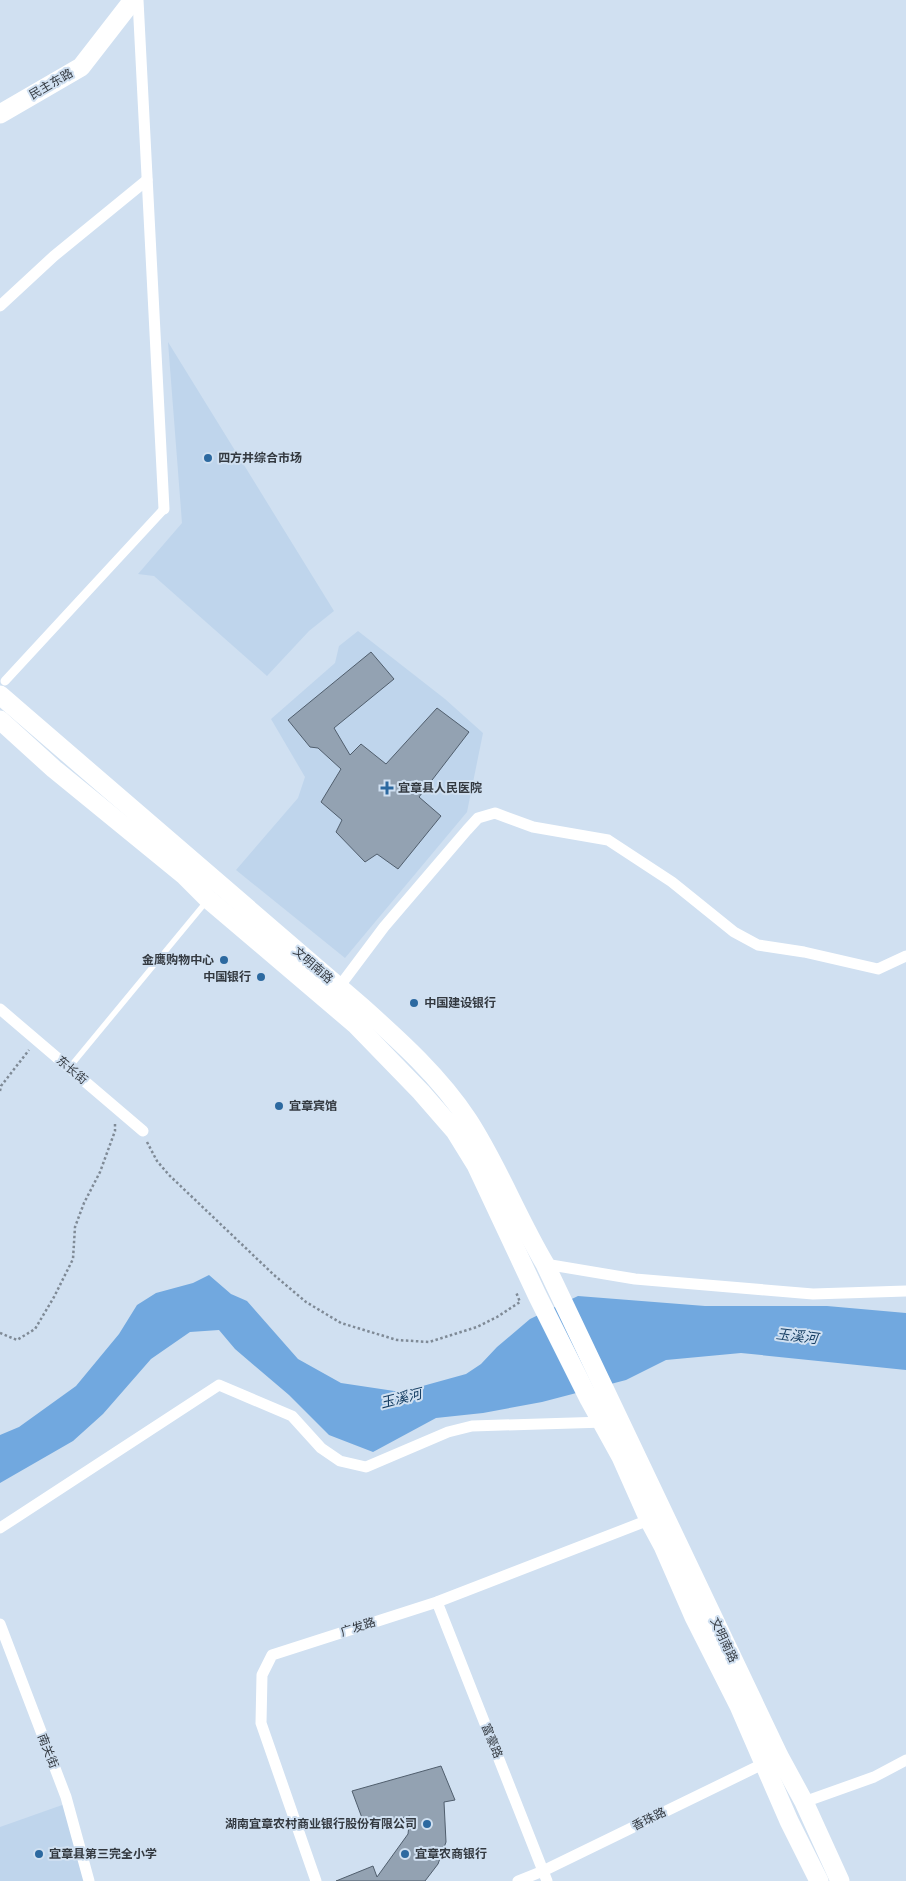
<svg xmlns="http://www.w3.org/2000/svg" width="906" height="1881" font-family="'Titillium Web','Noto Sans SC',sans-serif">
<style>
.built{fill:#bfd5ec}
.water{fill:#71a8df}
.building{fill:#93a2b2;stroke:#505e6d}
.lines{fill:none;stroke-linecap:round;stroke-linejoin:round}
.path{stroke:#7f8a96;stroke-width:2.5;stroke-dasharray:2.5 2.5;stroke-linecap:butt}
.service{stroke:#fff;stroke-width:5.5}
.pedestrian{stroke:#fff;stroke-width:9}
.minor{stroke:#fff;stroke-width:11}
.primary{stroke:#fff;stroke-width:19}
.trunk{stroke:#fff;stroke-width:19}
.poi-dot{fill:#2c69a0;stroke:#d0e0f1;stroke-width:2}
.labels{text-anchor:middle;stroke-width:4;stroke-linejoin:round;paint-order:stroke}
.street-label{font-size:12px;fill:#333940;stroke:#d0e0f1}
.poi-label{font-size:12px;font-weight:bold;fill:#333940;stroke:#d0e0f1;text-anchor:start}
.water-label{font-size:14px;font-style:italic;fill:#173f64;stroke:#d0e0f1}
</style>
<rect width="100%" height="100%" fill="#d0e0f1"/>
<g class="built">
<path d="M168,342L334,611L309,631L267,676L154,576L138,574L182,523Z"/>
<path d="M358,631L445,699L483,733L467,812L345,958L236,870L298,798L305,777L271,719L335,663L339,646Z"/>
<path d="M65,1804L86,1881H0V1827Z"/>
</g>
<path class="water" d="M209,1275L231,1294L247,1301L298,1359L341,1383L401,1392L466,1374L481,1364L497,1347L530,1319L578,1296L705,1306H827L906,1313V1370L741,1353L666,1360L626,1380L542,1402L483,1413L436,1418L373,1452L329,1435L289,1395L235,1349L219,1330L190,1332L151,1359L103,1414L73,1441L0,1483V1435L19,1427L76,1386L119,1334L137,1305L156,1293L193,1283Z"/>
<g class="building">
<path d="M371,652L394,679L334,728L350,755L361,744L386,764L437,708L469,732L419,797L441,816L398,869L377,854L365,862L336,832L342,820L321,802L341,769L318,748L310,747L288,720Z"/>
<path d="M441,1766L455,1800L444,1802L446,1842L438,1864L425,1881H336L373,1866L377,1877L408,1834L410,1816L365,1826L352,1791Z"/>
</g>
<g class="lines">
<g class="path">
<path d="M0,1091L1,1086L29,1050"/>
<path d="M147,1142L157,1161L169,1175L274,1275L306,1302L341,1323L397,1340L429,1342L477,1327L497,1317L520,1302L516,1292"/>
<path d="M0,1333L17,1340L35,1329L54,1297L73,1259L75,1227L84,1203L100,1172L115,1131V1123"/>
</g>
<path class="service" d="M69,1068L206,902"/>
<path class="pedestrian" d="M5,681L164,509"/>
<g class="minor">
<path d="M138,0L164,509"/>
<path d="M0,306L54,256L147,180"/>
<path d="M339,987L384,927L467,830L478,818L495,813L533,827L608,840L672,882L734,932L758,945L804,952L878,969L906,956"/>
<path d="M0,1009L143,1131"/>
<path d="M545,1264L635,1279L813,1294L906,1291"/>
<path d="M0,1528L219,1385L292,1416L321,1448L340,1461L366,1467L448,1432L472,1426L605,1422"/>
<path d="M437,1602L547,1881"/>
<path d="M0,1624L66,1797L89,1881"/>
<path d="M804,1802L874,1777L906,1760"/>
<path d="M316,1881L261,1723L262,1675L272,1655L437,1602L654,1518"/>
<path d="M518,1881L543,1871L769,1761"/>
</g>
<g class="primary">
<path d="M0,695L362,1007C400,1041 440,1077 468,1120C498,1166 517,1217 545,1264L779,1756L804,1802L840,1881"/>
<path d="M0,720L54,769L185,876L208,899L355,1024L421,1092L455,1131L476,1165L537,1295L589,1399L621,1457L649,1520L663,1546L694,1617L739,1706L789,1821L819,1881"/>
</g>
<path class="trunk" d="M0,114L81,67L133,0"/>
</g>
<g class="poi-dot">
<circle cx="208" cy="458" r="5"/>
<path d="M384.5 780.5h5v5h5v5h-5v5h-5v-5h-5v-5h5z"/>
<circle cx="224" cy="960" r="5"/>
<circle cx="261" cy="977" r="5"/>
<circle cx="414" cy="1003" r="5"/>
<circle cx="279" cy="1106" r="5"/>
<circle cx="427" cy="1824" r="5"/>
<circle cx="39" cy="1854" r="5"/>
<circle cx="405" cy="1854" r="5"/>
</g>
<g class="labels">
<g class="street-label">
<text transform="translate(51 84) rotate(-30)" y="4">民主东路</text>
<text transform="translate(313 965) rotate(41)" y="4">文明南路</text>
<text transform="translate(72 1070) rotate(40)" y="4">东长街</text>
<text transform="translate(358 1627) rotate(-18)" y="4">广发路</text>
<text transform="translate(724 1640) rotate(65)" y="4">文明南路</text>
<text transform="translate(492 1741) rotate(68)" y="4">富豪路</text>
<text transform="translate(48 1751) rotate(69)" y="4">南关街</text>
<text transform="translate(649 1819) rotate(-26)" y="4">香珠路</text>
</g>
<g class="poi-label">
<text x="218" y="462">四方井综合市场</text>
<text x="398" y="792">宜章县人民医院</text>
<text x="214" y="964" text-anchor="end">金鹰购物中心</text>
<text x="251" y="981" text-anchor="end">中国银行</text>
<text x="424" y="1007">中国建设银行</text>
<text x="289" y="1110">宜章宾馆</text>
<text x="417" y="1828" text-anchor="end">湖南宜章农村商业银行股份有限公司</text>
<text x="49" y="1858">宜章县第三完全小学</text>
<text x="415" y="1858">宜章农商银行</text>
</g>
<g class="water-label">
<text transform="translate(797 1336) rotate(7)" y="5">玉溪河</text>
<text transform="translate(401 1398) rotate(-14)" y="5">玉溪河</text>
</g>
</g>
</svg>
